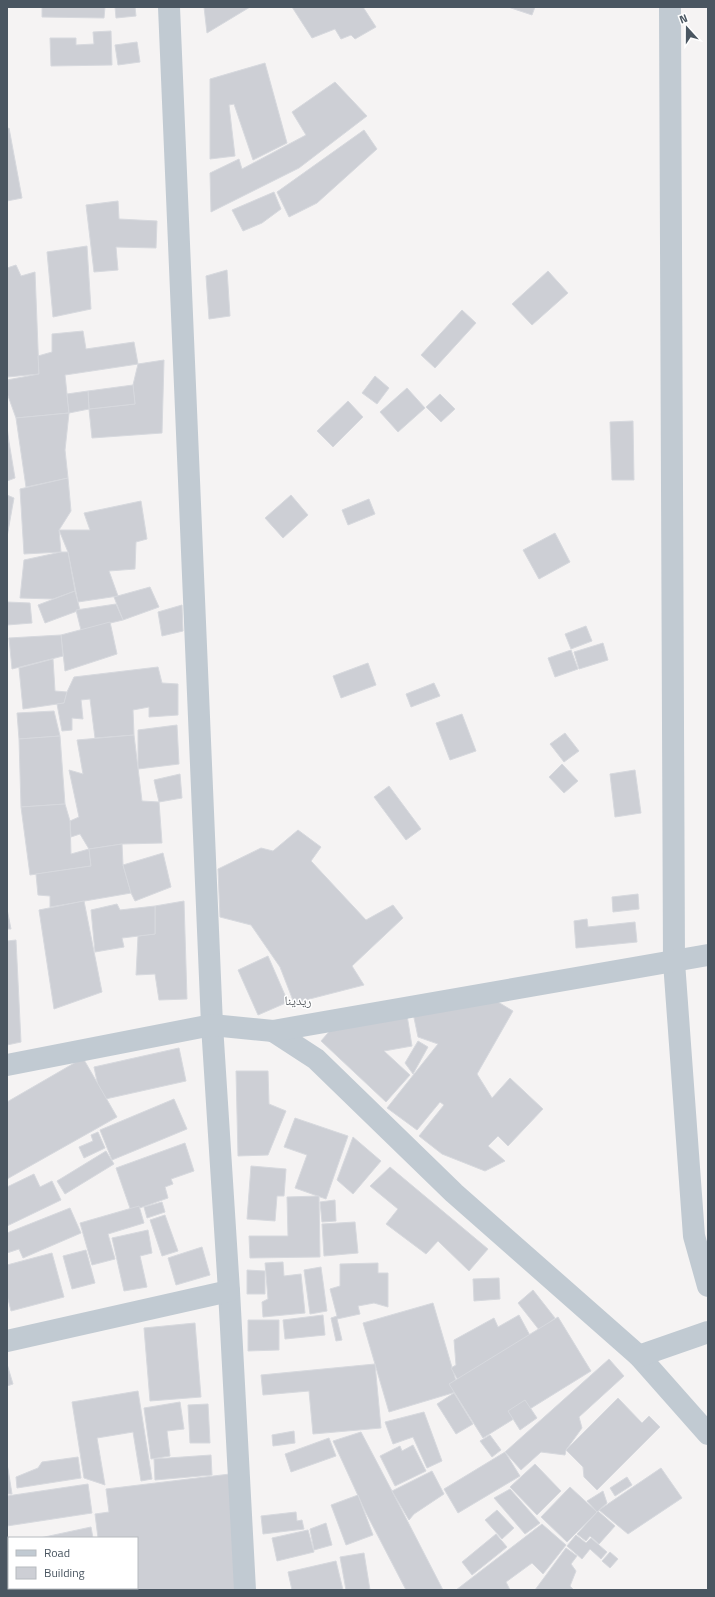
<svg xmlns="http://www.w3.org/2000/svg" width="715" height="1597" font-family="'Titillium Web','Noto Naskh Arabic',sans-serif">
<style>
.building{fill:#cdcfd5;stroke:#d7d9de}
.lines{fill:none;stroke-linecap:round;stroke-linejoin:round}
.street{stroke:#c1cad2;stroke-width:22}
.labels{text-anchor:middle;stroke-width:3;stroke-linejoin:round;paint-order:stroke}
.neighbourhood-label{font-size:13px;fill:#5f6368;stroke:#fff}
</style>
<rect width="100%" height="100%" fill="#f5f3f3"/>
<g class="building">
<path d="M42,7H105L104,18L42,17Z"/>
<path d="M115,7H135L136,16L116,18Z"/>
<path d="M204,7H250L207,33Z"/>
<path d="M292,7H363L376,27L355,39L351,35L341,39L335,29L312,38Z"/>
<path d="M508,7H535L532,15Z"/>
<path d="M111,31L112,65L51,66L50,38H76V45L94,44L93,32Z"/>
<path d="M137,42L140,62L118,65L115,45Z"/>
<path d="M265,63L287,143L253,160L234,104L229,105L235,156L210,159V79Z"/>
<path d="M335,82L367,116L299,168L211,212L210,173L239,159L242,169L306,135L292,112Z"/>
<path d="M9,128L22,198L7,201V129Z"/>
<path d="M364,130L377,149L317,203L289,217L277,192Z"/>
<path d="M274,192L281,209L262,223L243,231L232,210Z"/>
<path d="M118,201L119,219L157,221L156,248L116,247L118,270L94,272L86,205Z"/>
<path d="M87,246L91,309L53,317L47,252Z"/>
<path d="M16,265L21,276L35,272L39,374L7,377V268Z"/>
<path d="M227,270L230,316L209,319L206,276Z"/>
<path d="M548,271L568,293L532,325L512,304Z"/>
<path d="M462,310L476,323L435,368L421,355Z"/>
<path d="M83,331L86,349L134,342L138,364L65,375L69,413L16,418L7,393V380L39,374L38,356L52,352V334Z"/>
<path d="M164,360L162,433L92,438L89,409L135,404L133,385L138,364Z"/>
<path d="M375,376L389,388L377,404L362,393Z"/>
<path d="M133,385L135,404L89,409L88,391Z"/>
<path d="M407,388L425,408L398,432L380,412Z"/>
<path d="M88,391L89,409L69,413L67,394Z"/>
<path d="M440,394L455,409L441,422L426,407Z"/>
<path d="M348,401L363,417L333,447L317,431Z"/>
<path d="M69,413L65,450L68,478L26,487L16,418Z"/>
<path d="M633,421L634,480H612L610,422Z"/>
<path d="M7,427L9,442H7Z"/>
<path d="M7,442H9L15,478L7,481Z"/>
<path d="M68,478L71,511L59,530L61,552L24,554L20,489Z"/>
<path d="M7,495L14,498L7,537Z"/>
<path d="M291,495L308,515L283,538L265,518Z"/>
<path d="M369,499L375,514L348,525L342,510Z"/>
<path d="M141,501L147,539L136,542L135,569L109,571L118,596L78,602L68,552L59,530H90L84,513Z"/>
<path d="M555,533L570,562L539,579L523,550Z"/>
<path d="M61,552H68L75,591L53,599L20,598L24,560Z"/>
<path d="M150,587L159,607L123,620L114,597Z"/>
<path d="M75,591L80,610L45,623L38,605Z"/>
<path d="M7,602L30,603L32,623L7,625Z"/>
<path d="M116,604L123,620L81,630L76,610Z"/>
<path d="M182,605L183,631L162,636L158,612Z"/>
<path d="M110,622L117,654L65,671L61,635Z"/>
<path d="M586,626L592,641L571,649L565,634Z"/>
<path d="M61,635L63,656L12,669L9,638Z"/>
<path d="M603,643L608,660L579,669L574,652Z"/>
<path d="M571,650L578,669L555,677L548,658Z"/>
<path d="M53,659L55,691L67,692L64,703L23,709L19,668Z"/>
<path d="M368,663L376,685L341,698L333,676Z"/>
<path d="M158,667L162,683L178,684V715L149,717V707L133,710L134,735L95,738L90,699L81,700L83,719L72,718V730L62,731L57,704L64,703L67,692L74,677Z"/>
<path d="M434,683L440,696L411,707L406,694Z"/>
<path d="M54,711L60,736L19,739L17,713Z"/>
<path d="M462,714L476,751L450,760L436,723Z"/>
<path d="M177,725L179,764L138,769V730Z"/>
<path d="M565,733L579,751L564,762L550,744Z"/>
<path d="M134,735L142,801L159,802L162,843L122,844L89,849L80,834L71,837L70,821L79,817L69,770L83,774L77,740Z"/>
<path d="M60,736L65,804L21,807L19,739Z"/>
<path d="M562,764L578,781L564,793L549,777Z"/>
<path d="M635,770L641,813L615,817L610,774Z"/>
<path d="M180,774L182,798L159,802L154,780Z"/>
<path d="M389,786L421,829L406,840L374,797Z"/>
<path d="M65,804L70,821L71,854L89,849L91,866L30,875L21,807Z"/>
<path d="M298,830L321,847L311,861L366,920L393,905L403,918L352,966L364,985L294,1003L280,967L251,925L220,917L218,869L261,848L273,851Z"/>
<path d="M122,844L123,865L131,893L50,907V896L38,895L36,874L91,866L89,849Z"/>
<path d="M163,853L171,887L135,901L131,893L123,865Z"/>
<path d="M638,894L639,909L613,912L612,897Z"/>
<path d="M84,901L102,992L54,1009L39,910Z"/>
<path d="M184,901L187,999L159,1000L155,974L136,975L138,936L155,934V906Z"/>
<path d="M117,904L120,910L155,906V934L122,938L124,947L95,952L91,910Z"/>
<path d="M7,909L11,929H7Z"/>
<path d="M587,919L588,927L635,922L637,942L576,948L574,921Z"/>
<path d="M16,940L21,1042L7,1045V941Z"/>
<path d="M268,956L288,1002L258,1015L238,970Z"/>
<path d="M493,999L513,1011L477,1074L492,1098L510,1078L543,1109L508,1146L498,1136L488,1146L505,1161L485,1171L442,1154L419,1136L444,1105L440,1102L417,1130L387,1108L438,1044L418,1037L413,1013Z"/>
<path d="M407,1015L412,1046L384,1051L410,1075L386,1102L321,1041L334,1026Z"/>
<path d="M418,1041L428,1047L413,1074L405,1063Z"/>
<path d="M179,1048L186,1081L101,1100L94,1067Z"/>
<path d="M83,1058L117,1117L7,1179V1102Z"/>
<path d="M236,1071H268L269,1104L286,1111L268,1155L238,1156Z"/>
<path d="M174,1099L187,1129L112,1160L100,1130Z"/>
<path d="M295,1118L348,1136L326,1199L295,1188L307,1155L284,1147Z"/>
<path d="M98,1132L105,1148L84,1158L79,1147L93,1141L91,1135Z"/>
<path d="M353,1137L381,1161L353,1194L337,1180Z"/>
<path d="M185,1143L194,1171L171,1179L173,1184L165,1187L168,1198L131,1211L116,1168Z"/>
<path d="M106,1151L114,1164L65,1194L57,1181Z"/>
<path d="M251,1166L286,1169L284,1196H277L275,1221L247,1219Z"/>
<path d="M390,1167L488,1249L469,1271L438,1241L426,1254L386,1224L398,1209L370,1186Z"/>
<path d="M34,1174L40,1187L52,1181L61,1200L7,1226V1187Z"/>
<path d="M319,1196L320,1257L250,1258L249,1236H288L287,1197Z"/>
<path d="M335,1200L336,1221L322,1222L320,1202Z"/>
<path d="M162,1202L165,1212L147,1218L144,1207Z"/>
<path d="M139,1206L144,1223L108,1234L115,1259L92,1265L80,1223Z"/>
<path d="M70,1208L81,1233L23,1258L19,1249L7,1253V1233Z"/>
<path d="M165,1215L178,1251L162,1256L150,1220Z"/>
<path d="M355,1222L358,1253L324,1256L322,1224Z"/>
<path d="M148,1230L152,1253L140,1256L147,1287L124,1291L112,1238Z"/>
<path d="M202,1247L210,1275L176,1285L168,1258Z"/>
<path d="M86,1250L95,1283L72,1289L63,1256Z"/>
<path d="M52,1253L64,1297L11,1311L7,1295V1265Z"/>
<path d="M283,1262L284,1276L301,1274L305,1313L263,1317L262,1302L268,1299L265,1263Z"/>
<path d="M378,1263V1273H388V1307L374,1303L358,1306L360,1314L337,1319L342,1340L336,1341L331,1318L337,1316L330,1289L340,1286V1264Z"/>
<path d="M321,1267L327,1311L310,1314L304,1270Z"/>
<path d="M247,1270L265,1271V1294H247Z"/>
<path d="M499,1278L500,1299L474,1301L473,1279Z"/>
<path d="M533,1290L555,1318L540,1331L518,1303Z"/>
<path d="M433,1303L459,1391L389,1412L363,1323Z"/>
<path d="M323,1315L325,1335L285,1339L283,1320Z"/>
<path d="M519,1315L533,1341L459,1382L451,1368L456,1365L454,1340L494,1318L498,1327Z"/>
<path d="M558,1317L591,1371L483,1438L449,1384Z"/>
<path d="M248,1320H279V1350L248,1351Z"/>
<path d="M195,1323L201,1397L150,1401L144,1328Z"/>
<path d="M609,1359L624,1376L579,1417L582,1428L566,1450L565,1455L541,1452L521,1470L505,1452Z"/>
<path d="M7,1364L13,1384L7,1386Z"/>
<path d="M375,1364L381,1428L313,1434L309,1391L263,1395L261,1375Z"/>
<path d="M138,1391L152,1479L141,1481L133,1432L97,1438L105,1485L84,1478L72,1402Z"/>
<path d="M454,1393L473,1424L456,1434L437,1404Z"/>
<path d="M618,1398L642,1423L649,1416L660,1427L597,1490L584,1477L583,1467L566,1450Z"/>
<path d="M525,1400L537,1418L520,1430L508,1411Z"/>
<path d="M180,1402L184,1429L167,1431L170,1456L151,1459L144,1408Z"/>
<path d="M208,1404L210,1443H190L188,1405Z"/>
<path d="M424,1412L442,1461L427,1468L413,1437L393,1444L385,1422Z"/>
<path d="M294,1431L295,1443L273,1446L272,1435Z"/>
<path d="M361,1432L392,1491L443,1590H406L366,1513L333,1441Z"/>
<path d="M490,1435L501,1450L492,1457L480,1441Z"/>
<path d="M329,1438L336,1456L291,1472L285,1454Z"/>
<path d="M413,1445L426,1471L395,1486L380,1456L400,1446L402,1451Z"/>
<path d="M505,1452L520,1476L458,1513L444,1489Z"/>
<path d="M211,1455L212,1475L155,1480L154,1459Z"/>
<path d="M78,1457L81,1478L17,1488L16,1477L38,1468L42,1462Z"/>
<path d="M535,1464L561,1491L537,1515L510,1487Z"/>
<path d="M7,1465L8,1469L12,1494H7Z"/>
<path d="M661,1468L682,1498L628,1534L599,1510Z"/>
<path d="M432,1471L444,1494L414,1514L409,1520L392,1491Z"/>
<path d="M230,1474L237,1590H105L104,1588H137V1538H98L95,1514L109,1512L106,1489Z"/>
<path d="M627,1477L632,1485L615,1496L610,1488Z"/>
<path d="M88,1484L92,1513L7,1526V1496Z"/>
<path d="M570,1487L597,1512L567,1542L541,1517Z"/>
<path d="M510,1489L540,1523L525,1534L494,1498Z"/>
<path d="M603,1491L607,1503L597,1512L587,1501Z"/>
<path d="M358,1495L373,1535L346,1545L331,1505Z"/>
<path d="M497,1510L514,1528L502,1539L485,1520Z"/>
<path d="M598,1511L615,1526L599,1544L590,1536L586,1541L577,1534Z"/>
<path d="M296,1512L297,1521L302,1520L304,1529L263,1534L261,1516Z"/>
<path d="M326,1523L332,1545L314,1550L310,1529Z"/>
<path d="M542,1524L566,1545L543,1574L532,1563L506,1582L510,1590H456Z"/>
<path d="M91,1527L93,1538H40Z"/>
<path d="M308,1530L314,1552L277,1561L272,1538Z"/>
<path d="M496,1534L507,1547L472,1575L462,1562Z"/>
<path d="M576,1535L586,1543L591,1538L607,1552L601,1559L590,1549L582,1559L567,1546Z"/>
<path d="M7,1545H9V1588H51L52,1590H7Z"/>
<path d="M566,1548L577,1556L571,1564L576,1571L570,1586L574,1590H535Z"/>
<path d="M610,1552L618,1559L610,1568L602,1561Z"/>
<path d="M364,1553L370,1590H346L340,1557Z"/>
<path d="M336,1561L343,1590H292L288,1572Z"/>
<path d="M84,1588H103V1590H85Z"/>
</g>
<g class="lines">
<g class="street">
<path d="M169,7L212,1025L229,1291L245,1590"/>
<path d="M670,7L674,962L694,1236L708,1286"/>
<path d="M273,1031L316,1059L454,1193L639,1356L708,1434"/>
<path d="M7,1065L212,1025L273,1031L708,955"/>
<path d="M7,1341L229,1291"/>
<path d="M639,1356L708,1332"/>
</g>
</g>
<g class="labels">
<g class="neighbourhood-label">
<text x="298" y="1005">ريدينا</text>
</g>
</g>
<rect width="715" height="1597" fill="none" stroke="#4a5661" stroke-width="16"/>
<rect x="8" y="1537" width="130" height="52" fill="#ffffff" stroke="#b7bbc0"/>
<rect x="16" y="1550" width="20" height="6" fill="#c1cad2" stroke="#b7bbc0"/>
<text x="44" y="1557" font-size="12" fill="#4a5661">Road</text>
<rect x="16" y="1567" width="20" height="12" fill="#cdcfd5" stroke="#b7bbc0"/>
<text x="44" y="1577" font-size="12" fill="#4a5661">Building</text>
<g transform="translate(687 28) rotate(339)" stroke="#ffffff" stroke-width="3" paint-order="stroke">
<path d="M0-3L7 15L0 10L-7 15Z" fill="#4a5661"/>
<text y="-6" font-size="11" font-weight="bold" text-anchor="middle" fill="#4a5661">N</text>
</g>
</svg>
